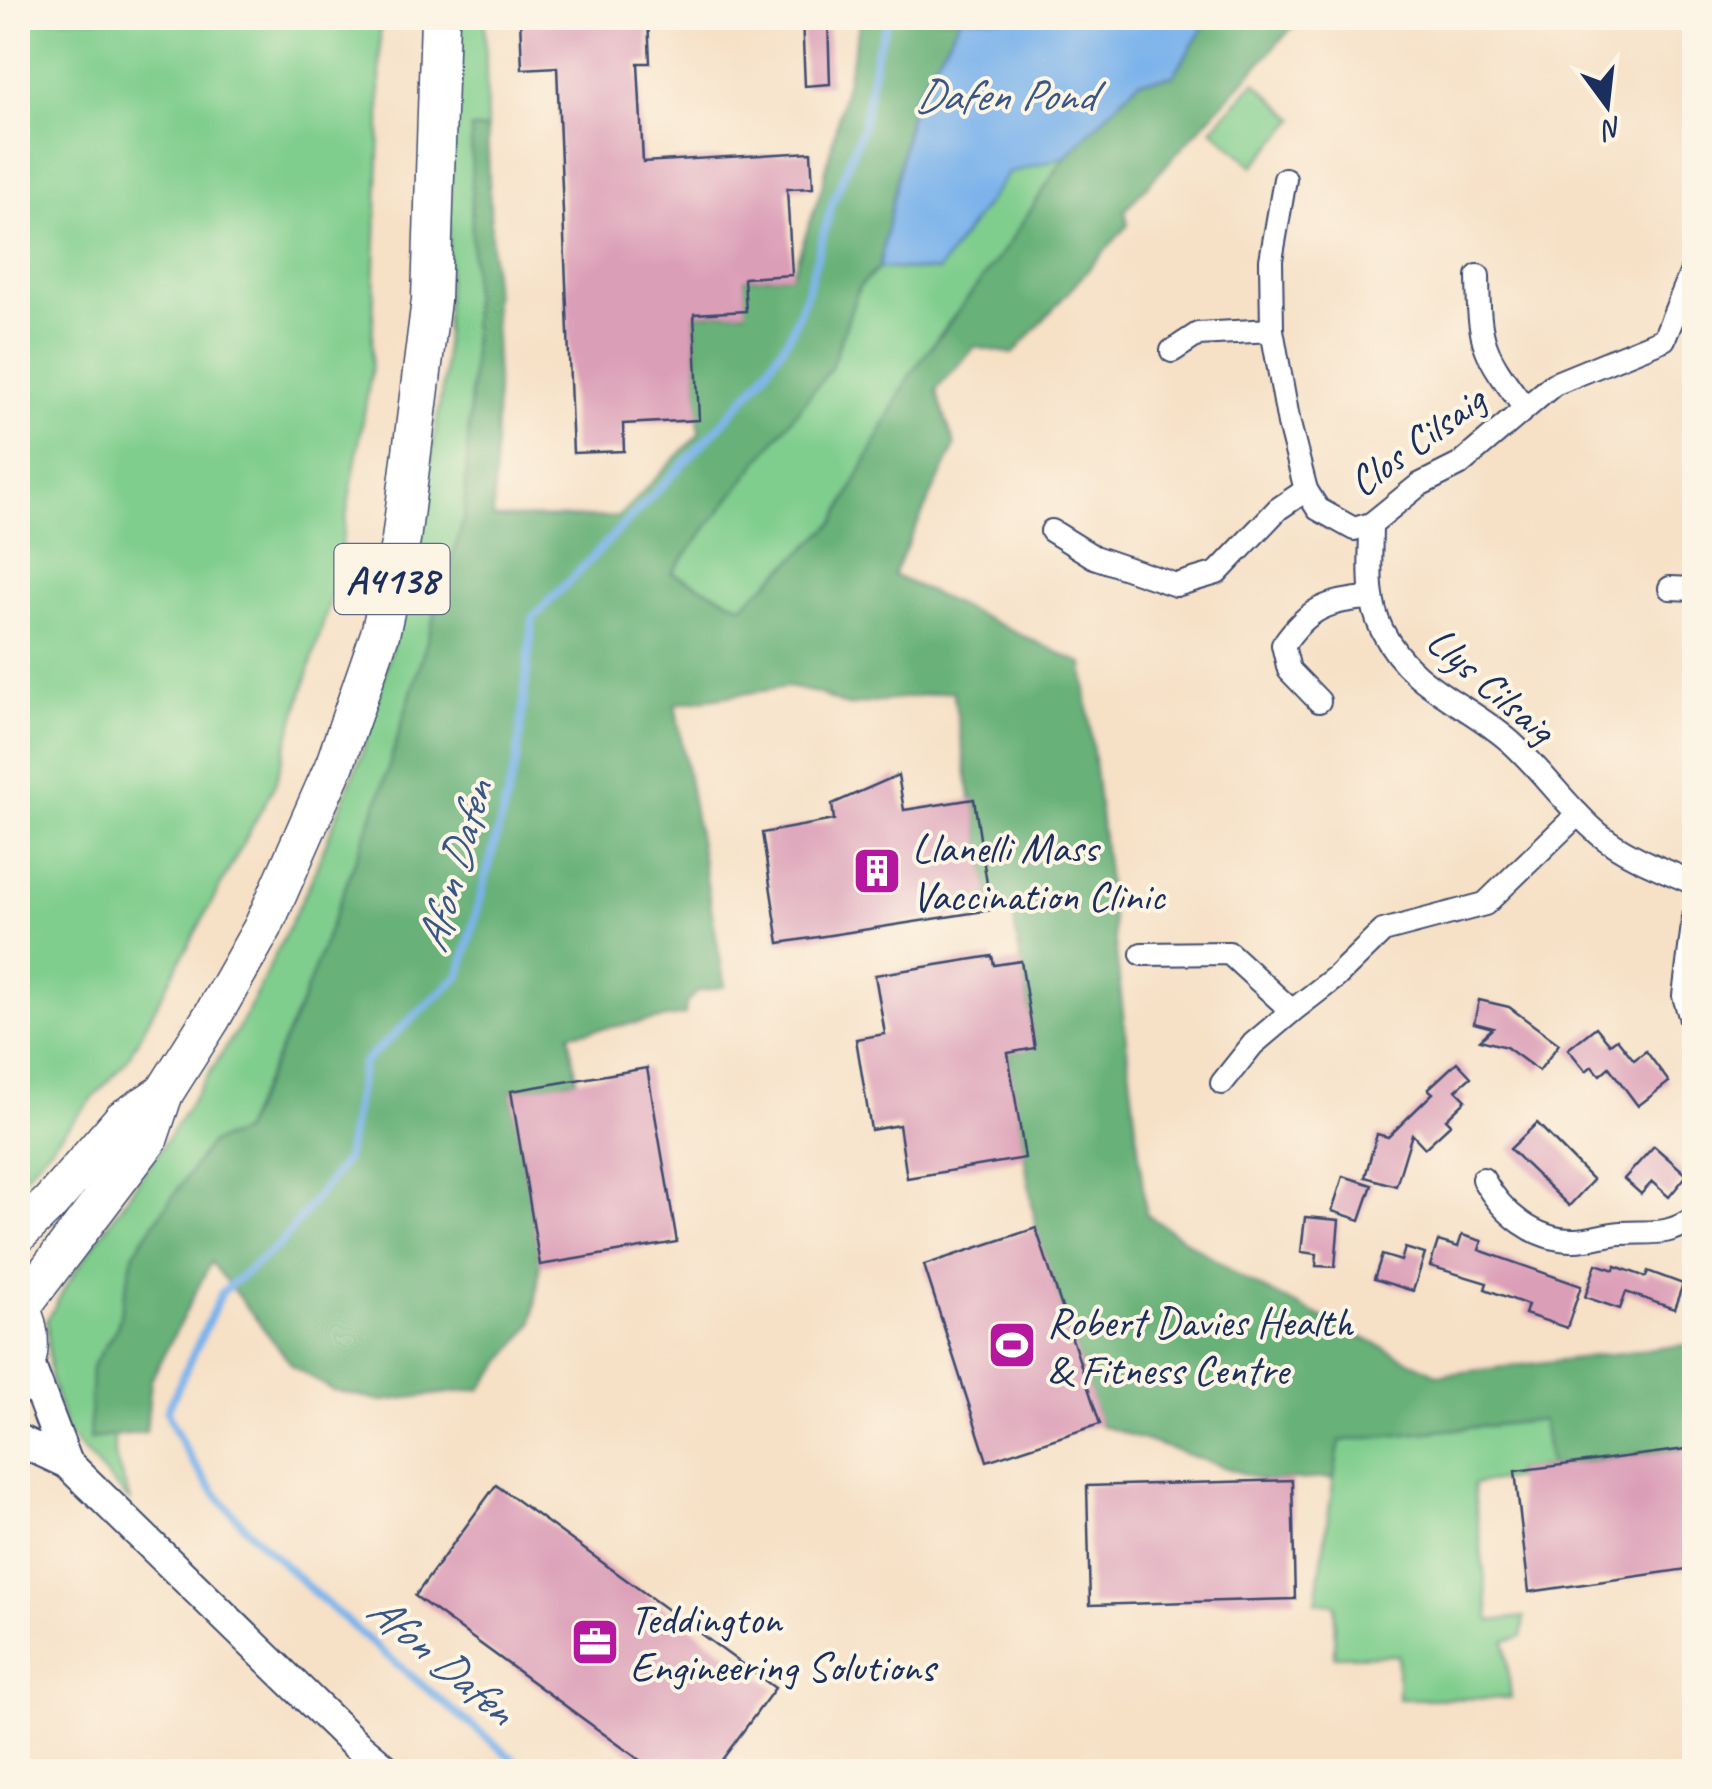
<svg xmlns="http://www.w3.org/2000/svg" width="1712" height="1789" font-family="Caveat,sans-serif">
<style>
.green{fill:#80ce8d;stroke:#4e7e76;stroke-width:2.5}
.forest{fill:#68b178;stroke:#42706b;stroke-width:2.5}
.water{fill:#7bb3eb;stroke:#4b71a4;stroke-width:2.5}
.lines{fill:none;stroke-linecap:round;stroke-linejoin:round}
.stream{stroke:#7bb3eb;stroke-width:8}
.building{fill:#db9eb7}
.minor-casing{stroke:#3c4a6e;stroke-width:26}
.secondary-casing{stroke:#3c4a6e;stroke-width:34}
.trunk-casing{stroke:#3c4a6e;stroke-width:41}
.minor{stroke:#fff;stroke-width:22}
.secondary{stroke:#fff;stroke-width:30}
.trunk{stroke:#fff;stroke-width:38}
.labels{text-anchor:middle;stroke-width:8;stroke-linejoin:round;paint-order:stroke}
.shield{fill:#fcf5e5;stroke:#5e6a86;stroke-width:2.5}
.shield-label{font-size:40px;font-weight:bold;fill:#1b2f5e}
.street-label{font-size:42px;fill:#1b2f5e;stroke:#fcf5e5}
.poi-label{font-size:42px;fill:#1b2f5e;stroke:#fcf5e5;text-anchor:start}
.water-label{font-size:45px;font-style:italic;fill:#385788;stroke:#fcf5e5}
</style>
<rect width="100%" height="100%" fill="#fcf5e5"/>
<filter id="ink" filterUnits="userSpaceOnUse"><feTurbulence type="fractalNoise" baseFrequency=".01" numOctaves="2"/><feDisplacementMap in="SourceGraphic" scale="20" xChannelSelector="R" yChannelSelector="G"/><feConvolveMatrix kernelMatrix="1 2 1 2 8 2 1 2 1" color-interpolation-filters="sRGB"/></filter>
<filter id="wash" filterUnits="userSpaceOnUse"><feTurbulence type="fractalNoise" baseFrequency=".0048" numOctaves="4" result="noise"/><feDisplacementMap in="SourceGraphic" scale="40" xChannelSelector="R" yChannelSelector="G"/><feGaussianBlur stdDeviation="2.25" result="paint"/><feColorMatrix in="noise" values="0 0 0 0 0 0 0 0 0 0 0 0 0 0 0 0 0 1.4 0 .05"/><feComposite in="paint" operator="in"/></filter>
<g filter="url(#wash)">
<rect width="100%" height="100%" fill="#f6e0c6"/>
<g class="green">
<path d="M18,18H380V128L371,373L334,587L275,784L127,1060L18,1183Z"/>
<path d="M456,18H485L487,129H471L473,352L464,519L380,795L301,1004L241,1132L134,1252L117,1327L92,1367L90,1439L114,1436V1455L131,1503L67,1433L50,1376L47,1320L67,1284L162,1147L243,1021L310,883L362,753L410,580L444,378Z"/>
<path d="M1255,82L1296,119L1253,166L1212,129Z"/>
<path d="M1065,157L1007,246L910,375L835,522L742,607L671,572L831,368L859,287L879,268L938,271L1008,173Z"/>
<path d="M1544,1420L1550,1466L1515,1471L1516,1478L1473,1484L1490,1621L1524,1617L1522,1636L1505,1641L1511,1698L1398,1699V1655L1334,1656L1335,1604L1316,1602L1339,1441Z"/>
</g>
<path class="forest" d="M861,18H961L913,100L879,268L859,287L831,368L672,573L742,606L835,522L910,375L1007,246L1065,157L1139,81L1173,76L1209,18H1301L1125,210L1128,225L1013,354L975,347L936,390L955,446L893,575L1083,664L1146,1214L1247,1281L1439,1375L1694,1344V1447L1550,1466L1543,1420L1340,1441L1334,1478L1265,1481L1100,1425L1036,1229L1008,1053L1035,1047L1012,909L991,910L974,799H971L953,691L847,706L817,693L788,687L675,704L725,986L696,992L686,1004L685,1015L569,1034L577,1080L511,1091L540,1265L533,1323L481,1389L382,1401L332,1390L293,1366L211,1262L151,1380L146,1432L89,1439L92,1367L117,1327L134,1252L210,1143L242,1132L301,1004L380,795L464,519L473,352L471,128L487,129L497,387L493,518L618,517L699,434L694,314L745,311L744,278L792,275L822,187Z"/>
<path class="water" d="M961,18H1209L1173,76L1139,81L1065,157L1008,173L938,271L879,268L913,100Z"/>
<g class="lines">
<path class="stream" d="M529,1772C457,1713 384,1656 316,1594C257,1540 196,1487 167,1411L222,1292L281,1243L346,1159L363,1063L460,975L517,759L533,618L718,428L759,381L790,335L807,291L832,204L863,125L876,52L889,18"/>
</g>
<g id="blocks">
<g class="building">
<path d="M520,18H648L650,63H638L643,162L811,152L813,188L787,189L792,275L744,278L746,311L694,314L699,420L623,424L624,451L573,453L557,67L522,69Z"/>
<path d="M802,18H828L830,84L805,86Z"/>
<path d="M898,775L904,810L974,799L991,910L779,943L762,833L834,820L832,804Z"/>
<path d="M992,956L994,965L1021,961L1035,1048L1008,1053L1025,1158L907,1178L899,1125L871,1130L856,1039L885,1034L875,975Z"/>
<path d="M1479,1000L1509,1007L1559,1044L1539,1071L1506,1047L1480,1040L1493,1028L1474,1023Z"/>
<path d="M1596,1027L1610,1044L1617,1039L1634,1060L1646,1051L1669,1082L1638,1106L1609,1067L1600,1075L1592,1066L1586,1071L1568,1049Z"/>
<path d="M1457,1062L1471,1077L1456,1090L1466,1100L1446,1119L1451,1124L1425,1148L1412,1134L1396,1186L1365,1177L1377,1134L1388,1137L1433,1093L1428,1089Z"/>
<path d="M647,1068L677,1242L540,1265L511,1091Z"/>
<path d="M1537,1123L1593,1180L1569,1206L1510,1149Z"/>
<path d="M1654,1146L1687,1175L1669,1197L1652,1182L1641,1194L1624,1179Z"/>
<path d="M1343,1176L1372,1185L1360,1220L1332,1211Z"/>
<path d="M1305,1217L1339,1220L1335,1267L1316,1266L1317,1254L1301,1252Z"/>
<path d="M1036,1228L1100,1424L987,1461L924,1265Z"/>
<path d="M1462,1235L1482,1241L1479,1250L1581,1286L1567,1328L1525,1314L1528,1305L1485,1289L1487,1283L1430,1266L1438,1241L1458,1247Z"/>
<path d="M1405,1248L1425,1254L1413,1291L1374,1279L1382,1255L1401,1261Z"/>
<path d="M1596,1264L1614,1270L1615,1266L1646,1277L1648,1271L1683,1284L1674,1309L1626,1292L1620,1309L1585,1297Z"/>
<path d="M1694,1448V1568L1529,1592L1515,1471Z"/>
<path d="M1292,1480L1295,1599L1090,1605L1087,1486Z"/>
<path d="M496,1485L775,1688L713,1772H656L415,1596Z"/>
</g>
</g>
</g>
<g filter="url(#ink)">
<use href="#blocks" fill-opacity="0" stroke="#3c4a6e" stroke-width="2.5"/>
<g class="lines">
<g class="minor-casing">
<g id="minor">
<path d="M1478,276C1479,346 1483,352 1524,407"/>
<path d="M1272,330L1271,260L1285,179"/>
<path d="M1172,351L1198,334L1272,330L1289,424L1306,490"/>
<path d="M1371,524C1371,558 1366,599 1382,630C1412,690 1469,703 1514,745C1544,773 1567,807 1599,834C1626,856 1662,869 1694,883"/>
<path d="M1052,531L1094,557L1176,585L1217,573L1278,509L1306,490L1318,509L1354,529L1371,524L1419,485L1459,465L1554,384L1664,339L1694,266"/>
<path d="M1670,588L1694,589"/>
<path d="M1319,701L1289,670L1283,645C1308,608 1329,600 1372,598"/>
<path d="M1694,917L1684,996L1694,1029"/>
<path d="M1142,954L1229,953L1292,1011L1336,977L1383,931L1485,904L1578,814"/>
<path d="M1222,1083L1253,1044L1292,1011"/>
<path d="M1483,1179C1502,1213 1535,1241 1575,1240C1590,1240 1605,1234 1621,1233C1651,1231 1667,1237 1694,1218"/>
</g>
</g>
<g class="secondary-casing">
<g id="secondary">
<path d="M28,1361L67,1463"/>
<path d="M18,1440L67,1463L354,1743L389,1772"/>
</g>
</g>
<g class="trunk-casing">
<g id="trunk">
<path d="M18,1234L50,1203L123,1119L164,1093"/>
<path d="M18,1303C34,1332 31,1357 18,1386"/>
<path d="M21,1307L148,1140L164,1093L212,1017L263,927L335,764L380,634L401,540L431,300L440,18"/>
</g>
</g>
<use href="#minor" class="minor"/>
<use href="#secondary" class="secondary"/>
<use href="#trunk" class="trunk"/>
</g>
</g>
<defs>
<g id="building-square" transform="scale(2.5)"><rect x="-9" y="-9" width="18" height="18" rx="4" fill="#b5179e" stroke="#fcf5e5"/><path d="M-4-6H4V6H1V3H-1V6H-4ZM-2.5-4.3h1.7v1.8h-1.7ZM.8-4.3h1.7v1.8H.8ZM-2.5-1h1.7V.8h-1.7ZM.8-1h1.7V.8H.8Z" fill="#fff"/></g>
<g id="stadium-square" transform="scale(2.5)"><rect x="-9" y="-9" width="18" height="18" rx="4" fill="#b5179e" stroke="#fcf5e5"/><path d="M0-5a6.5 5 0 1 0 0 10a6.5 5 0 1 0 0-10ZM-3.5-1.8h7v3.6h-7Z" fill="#fff"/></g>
<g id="office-square" transform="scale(2.5)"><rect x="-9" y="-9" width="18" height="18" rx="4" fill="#b5179e" stroke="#fcf5e5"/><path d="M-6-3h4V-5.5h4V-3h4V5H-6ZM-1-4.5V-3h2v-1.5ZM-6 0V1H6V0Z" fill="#fff"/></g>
</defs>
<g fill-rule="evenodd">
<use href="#building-square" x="877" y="871"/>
<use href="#stadium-square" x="1012" y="1345"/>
<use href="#office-square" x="595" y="1642"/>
</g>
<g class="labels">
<rect class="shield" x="334.5" y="544" width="115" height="70" rx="8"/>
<g class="shield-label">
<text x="392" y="593">A4138</text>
</g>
<g class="street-label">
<text transform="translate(1416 440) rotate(-36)" y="15">Clos Cilsaig</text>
<text transform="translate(1492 684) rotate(41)" y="15">Llys Cilsaig</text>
</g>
<g class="poi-label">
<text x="912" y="862">Llanelli Mass<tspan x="912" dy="48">Vaccination Clinic</tspan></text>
<text x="1047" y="1336">Robert Davies Health<tspan x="1047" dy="48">&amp; Fitness Centre</tspan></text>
<text x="630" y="1633">Teddington<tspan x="630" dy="48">Engineering Solutions</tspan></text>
</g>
<g class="water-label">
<text x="1004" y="110">Dafen Pond</text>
<text transform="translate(453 866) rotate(-74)" y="16">Afon Dafen</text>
<text transform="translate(442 1658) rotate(40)" y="16">Afon Dafen</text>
</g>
</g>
<rect width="1712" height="1789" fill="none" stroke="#fcf5e5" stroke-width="60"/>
<g transform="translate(1607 105) rotate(165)" stroke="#fcf5e5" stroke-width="8" paint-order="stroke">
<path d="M0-8L18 38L0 25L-18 38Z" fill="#1b2f5e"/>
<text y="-15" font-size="28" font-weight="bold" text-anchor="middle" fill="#1b2f5e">N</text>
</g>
</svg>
